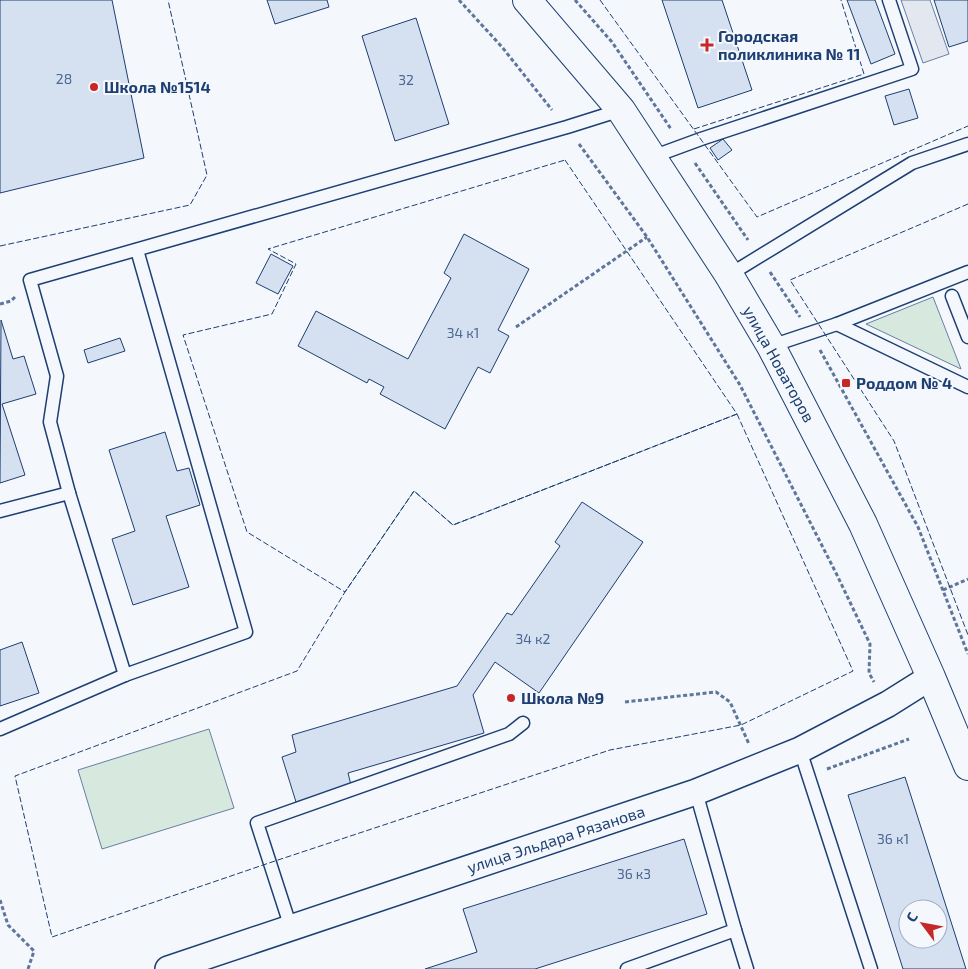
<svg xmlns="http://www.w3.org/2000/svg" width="968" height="969" font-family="'Exo 2',sans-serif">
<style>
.green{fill:#d7e8df;stroke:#687fa3}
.parking{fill:#e3e8f0;stroke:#687fa3}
.building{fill:#d5e0f0;stroke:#1d3f73;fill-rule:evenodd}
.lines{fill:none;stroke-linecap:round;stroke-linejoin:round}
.lane-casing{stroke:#1d3f73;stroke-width:15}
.street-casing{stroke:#1d3f73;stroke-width:28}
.secondary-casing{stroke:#1d3f73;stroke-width:30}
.path{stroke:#5e769c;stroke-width:3;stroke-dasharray:4 2.5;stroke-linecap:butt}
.lane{stroke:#f4f7fb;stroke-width:12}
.street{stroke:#f4f7fb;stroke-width:25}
.secondary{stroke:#f4f7fb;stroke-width:28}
.fence{stroke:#1d3f73;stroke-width:1;stroke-dasharray:6 2.5;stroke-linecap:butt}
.poi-dot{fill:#c62828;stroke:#f4f7fb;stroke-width:2}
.labels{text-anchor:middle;stroke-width:4;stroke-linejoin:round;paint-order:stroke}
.number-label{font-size:14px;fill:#4b6792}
.poi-label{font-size:16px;font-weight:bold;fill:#1d3f73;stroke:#f4f7fb;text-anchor:start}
.street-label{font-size:16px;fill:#1d3f73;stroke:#f4f7fb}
</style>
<rect width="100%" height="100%" fill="#f4f7fb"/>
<g class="green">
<path d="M933,297L961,369L866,324Z"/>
<path d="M209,729L234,808L102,849L78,770Z"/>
</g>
<path class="parking" d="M901,0H930L949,54L923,63Z"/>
<g class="building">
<path d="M0,0H112L144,158L0,193Z"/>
<path d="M267,0H327L329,7L275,24Z"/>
<path d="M662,0H722L752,90L698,108Z"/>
<path d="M847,0H875L895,54L871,64Z"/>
<path d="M934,0H968V41L949,47Z"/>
<path d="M416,18L449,124L395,141L362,36Z"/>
<path d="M909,89L918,118L894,125L885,96Z"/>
<path d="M723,139L732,150L718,160L710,148Z"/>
<path d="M464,234L529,269L498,330L509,336L490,373L478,367L445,429L380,394L384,387L369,379L367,383L298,346L316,311L408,359L451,278L444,273Z"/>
<path d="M271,254L293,266L278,294L256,283Z"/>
<path d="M1,320L13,359L24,356L36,394L2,404L25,475L0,483Z"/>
<path d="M120,338L125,351L88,363L84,350Z"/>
<path d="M165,432L177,471L189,468L200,505L166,516L189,587L133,605L112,539L135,531L109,450Z"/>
<path d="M582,502L643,542L539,693L495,662L473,695L484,733L348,773L351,785L296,802L282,757L296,752L292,735L457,686L507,613L512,615L560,546L555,542Z"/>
<path d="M22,642L39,693L0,706V650Z"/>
<path d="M905,777L966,969H903L848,795ZM908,909H938V939H908Z"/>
<path d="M684,839L707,914L535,969H425L477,952L463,909Z"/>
</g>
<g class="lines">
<g class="lane-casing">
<g id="lane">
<path d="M652,157L701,139L912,69L889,0"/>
<path d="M729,275L912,163L968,144"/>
<path d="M952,296L968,337"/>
<path d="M837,324L968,272"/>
<path d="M771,346L837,324L968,387"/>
<path d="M69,493L50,422L57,376L30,280L567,127L621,110"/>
<path d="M0,511L69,493L125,675L246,632L137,250"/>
<path d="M0,729L125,675"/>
<path d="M800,750L871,969"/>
<path d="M291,928L257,823L509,734L523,723"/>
<path d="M735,930L747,969"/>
<path d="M627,969L735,930L696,792"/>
</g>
</g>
<g class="street-casing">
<path id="street" d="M168,969L696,792L800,750L888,704L931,677"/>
</g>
<g class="secondary-casing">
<path id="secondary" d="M527,0L621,110L729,275L771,346L863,524L931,677L968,766"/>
</g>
<g class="path">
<path d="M459,0L502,47L552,110"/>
<path d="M575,0L612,42L671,129"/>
<path d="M579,144L647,237L740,385L837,575L870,644L869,673L874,682"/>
<path d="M695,163L748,240"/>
<path d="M770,272L800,317"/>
<path d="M0,304L11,301L15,297"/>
<path d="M516,327L647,237"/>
<path d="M820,350L918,527L968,654"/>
<path d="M943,590L968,579"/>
<path d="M625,702L716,692L730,702L749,744"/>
<path d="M827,769L909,739"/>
<path d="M0,900L8,925L34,951L28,969"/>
</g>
<use href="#lane" class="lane"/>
<use href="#street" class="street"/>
<use href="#secondary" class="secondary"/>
<g class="fence">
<path d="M600,0L757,217L968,126"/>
<path d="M694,129L864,74L841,0"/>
<path d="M565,160L737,414L453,525L414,491L345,592L247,532L183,335L272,314L296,264L268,249Z"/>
<path d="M968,204L790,280L894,441L968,635"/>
<path d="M0,246L190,205L207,175L168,0"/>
<path d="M737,414L853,671L741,725L610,750L269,863L52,937L15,776L297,671L345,592L414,491L453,525Z"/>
</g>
</g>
<g class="poi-dot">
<path d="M704.5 37.5h5v5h5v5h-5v5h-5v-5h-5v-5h5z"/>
<circle cx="94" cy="87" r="5"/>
<rect x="841" y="378" width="10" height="10" rx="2.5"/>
<circle cx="511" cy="698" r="5"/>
</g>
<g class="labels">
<g class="number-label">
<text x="64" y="84">28</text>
<text x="406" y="85">32</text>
<text x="463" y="338">34 к1</text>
<text x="533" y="644">34 к2</text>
<text x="893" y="844">36 к1</text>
<text x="634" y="879">36 к3</text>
</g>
<g class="poi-label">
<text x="718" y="42">Городская<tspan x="718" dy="18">поликлиника № 11</tspan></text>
<text x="104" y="93">Школа №1514</text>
<text x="856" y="389">Роддом № 4</text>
<text x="521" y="704">Школа №9</text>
</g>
<g class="street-label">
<text transform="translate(779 364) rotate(61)" y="6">улица Новаторов</text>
<text transform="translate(556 839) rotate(-18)" y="6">улица Эльдара Рязанова</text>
</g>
</g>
<g transform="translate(923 924) rotate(302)"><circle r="24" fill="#f4f7fb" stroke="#9eadc5"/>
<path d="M0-4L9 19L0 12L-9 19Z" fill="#c62828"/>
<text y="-8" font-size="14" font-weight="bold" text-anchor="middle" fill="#1d3f73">С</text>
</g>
</svg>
